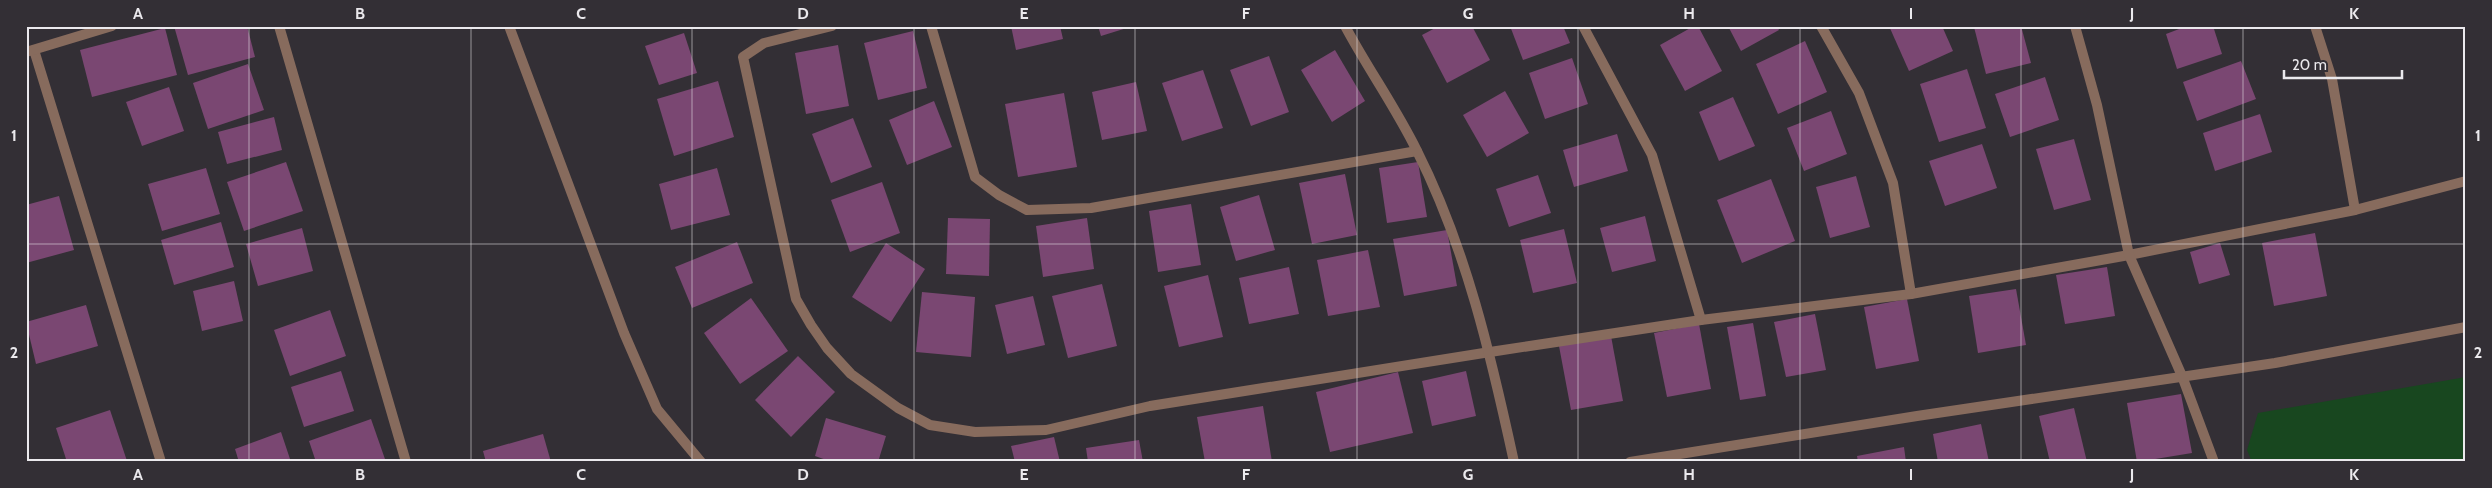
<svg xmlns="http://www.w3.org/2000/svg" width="2492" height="488" font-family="Cabin,sans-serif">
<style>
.green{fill:#18471f}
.building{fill:#7a4772}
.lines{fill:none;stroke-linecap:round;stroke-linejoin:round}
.minor{stroke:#876b5d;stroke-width:10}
.tertiary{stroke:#876b5d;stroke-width:10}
.grid{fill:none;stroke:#ebe9ed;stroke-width:1;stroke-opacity:0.55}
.neatline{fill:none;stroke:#ebe9ed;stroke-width:2}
.grid-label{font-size:16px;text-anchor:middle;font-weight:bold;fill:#ebe9ed}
</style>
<rect width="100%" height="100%" fill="#332f35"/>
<path class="green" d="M2466,377V462H2252L2247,450L2258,413Z"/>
<g class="building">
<path d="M174,26H247L255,57L188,75Z"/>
<path d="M1011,26H1060L1063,39L1016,50Z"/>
<path d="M1098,26H1130V27L1101,36Z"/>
<path d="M1439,26H1472L1490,60L1447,83L1422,35Z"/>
<path d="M1510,26H1563L1570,43L1523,60Z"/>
<path d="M1694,26H1698L1722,71L1685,91L1660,45Z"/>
<path d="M1728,26H1777L1779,30L1741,51Z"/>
<path d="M1889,26H1942L1953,51L1909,71Z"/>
<path d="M2021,26L2031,63L1986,74L1974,27Z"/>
<path d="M2187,26H2213L2222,54L2177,69L2166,34Z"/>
<path d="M165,28L177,75L92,97L80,50Z"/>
<path d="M913,31L927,88L878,100L864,43Z"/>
<path d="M684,33L697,73L659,85L645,46Z"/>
<path d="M1805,41L1827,92L1778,114L1756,64Z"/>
<path d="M838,45L849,106L806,114L795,53Z"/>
<path d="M1335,50L1365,101L1332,122L1301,70Z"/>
<path d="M1269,56L1289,112L1251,126L1230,70Z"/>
<path d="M1572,58L1588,104L1545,119L1529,73Z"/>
<path d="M2241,61L2256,99L2197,121L2183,82Z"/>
<path d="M248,64L264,110L208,129L193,83Z"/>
<path d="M1967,69L1986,128L1939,142L1920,84Z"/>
<path d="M1203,70L1223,128L1182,141L1162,83Z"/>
<path d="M2045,77L2059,120L2010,137L1995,94Z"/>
<path d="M718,81L734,137L674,156L657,99Z"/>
<path d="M1136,82L1147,131L1102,140L1092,92Z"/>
<path d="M169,87L184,131L142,146L126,102Z"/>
<path d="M1505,91L1529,133L1487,157L1463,115Z"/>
<path d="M1064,93L1077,167L1018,177L1005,104Z"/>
<path d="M1733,97L1755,146L1719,161L1699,112Z"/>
<path d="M934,101L952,147L907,165L889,120Z"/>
<path d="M1831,111L1847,154L1804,171L1787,128Z"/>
<path d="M2260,114L2272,152L2215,171L2203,133Z"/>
<path d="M274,117L282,150L227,164L218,132Z"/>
<path d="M853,118L872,167L831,183L812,134Z"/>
<path d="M1617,134L1628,171L1574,187L1563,150Z"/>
<path d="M2074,139L2091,200L2054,210L2036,149Z"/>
<path d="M1982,144L1997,188L1945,206L1929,161Z"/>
<path d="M286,162L303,211L244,231L227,182Z"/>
<path d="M1418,162L1427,217L1387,223L1379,168Z"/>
<path d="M206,168L220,214L162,231L148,184Z"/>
<path d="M717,168L730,215L671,230L659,184Z"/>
<path d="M1345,174L1357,235L1312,244L1299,183Z"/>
<path d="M1538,175L1551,213L1509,227L1496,189Z"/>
<path d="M1856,176L1870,227L1830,238L1816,187Z"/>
<path d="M1771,179L1795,241L1742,263L1717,200Z"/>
<path d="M882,182L900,233L850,252L831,200Z"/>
<path d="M1259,195L1275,250L1236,261L1220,207Z"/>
<path d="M59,196L74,250L26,263V205Z"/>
<path d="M1191,204L1201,265L1158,272L1149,211Z"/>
<path d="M1645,216L1656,261L1612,272L1600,228Z"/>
<path d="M948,218L990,219L989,276L946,274Z"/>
<path d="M1087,218L1094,269L1043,277L1036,226Z"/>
<path d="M221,222L234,267L174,285L161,240Z"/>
<path d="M302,228L313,271L258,286L246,244Z"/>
<path d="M1564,229L1577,283L1533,293L1520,240Z"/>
<path d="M1447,230L1457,286L1404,296L1393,239Z"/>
<path d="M2315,233L2327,296L2274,306L2262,243Z"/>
<path d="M737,242L753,283L692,308L675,267Z"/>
<path d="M886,243L925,269L891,322L852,297Z"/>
<path d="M2220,243L2230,275L2199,284L2190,252Z"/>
<path d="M1368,250L1380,307L1328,316L1317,260Z"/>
<path d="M1289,267L1299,314L1249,324L1239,278Z"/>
<path d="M2107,267L2115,316L2065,324L2056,275Z"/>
<path d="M1208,275L1223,337L1179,347L1164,286Z"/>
<path d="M234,281L243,321L202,331L193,291Z"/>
<path d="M1102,284L1117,346L1068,358L1052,296Z"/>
<path d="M2016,289L2026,345L1978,353L1969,296Z"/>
<path d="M922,292L975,297L971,357L916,352Z"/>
<path d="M1033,296L1045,345L1007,354L995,305Z"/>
<path d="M751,298L788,351L740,384L704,333Z"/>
<path d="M1907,299L1919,361L1876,369L1864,307Z"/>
<path d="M86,305L98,346L36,364L26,322Z"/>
<path d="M330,310L346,356L290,376L274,330Z"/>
<path d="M1815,314L1826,370L1786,377L1774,322Z"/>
<path d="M1753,323L1766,396L1740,400L1727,327Z"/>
<path d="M1699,324L1711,389L1667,397L1654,333Z"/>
<path d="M1611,336L1623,401L1571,410L1559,346Z"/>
<path d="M798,356L835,392L791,437L755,400Z"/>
<path d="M341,371L354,411L304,427L291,387Z"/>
<path d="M1466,371L1476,416L1432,426L1422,381Z"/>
<path d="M1398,372L1413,433L1330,452L1316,392Z"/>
<path d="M2181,394L2192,453L2137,462L2127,403Z"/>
<path d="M1263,406L1272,462H1205L1197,417Z"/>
<path d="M2074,408L2087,462H2050L2039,416Z"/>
<path d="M110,410L127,461L67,462L56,428Z"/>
<path d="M826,418L886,436L878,462H832L815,456Z"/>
<path d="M371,419L386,462H316L309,441Z"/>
<path d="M1981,424L1989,462H1938L1933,434Z"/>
<path d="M281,432L291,462H239L235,449Z"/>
<path d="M543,434L551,462H486L483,451Z"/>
<path d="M1054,437L1060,462H1015L1011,446Z"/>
<path d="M1139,440L1143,462H1088L1086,448Z"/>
<path d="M1904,447L1906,462H1858L1857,456Z"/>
</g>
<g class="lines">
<g class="minor">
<path d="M279,26L406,462"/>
<path d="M832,26L764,43L743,57L796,299L811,325L827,348L851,374L898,408L930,425L975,432L1046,430L1150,406L1490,352L1701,320L1911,294L2129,255L2355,210L2466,181"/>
<path d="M931,26L975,177L999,195L1027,210L1091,208L1417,151"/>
<path d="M1345,26C1368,69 1396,108 1417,151C1466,248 1491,356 1514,462"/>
<path d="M1583,26L1652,155L1701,320"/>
<path d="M1821,26L1859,93L1893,183L1911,294"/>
<path d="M2075,26L2097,105L2129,255L2182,376L2214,462"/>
<path d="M2315,26L2332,79L2355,210"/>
<path d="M34,50L161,462"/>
<path d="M26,52L112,26"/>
</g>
<g class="tertiary">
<path d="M509,26L624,333L657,409L701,462"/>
<path d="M1630,462L1917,416L2275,363L2466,327"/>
</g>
</g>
<path class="grid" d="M249,26V462M471,26V462M692,26V462M914,26V462M1135,26V462M1357,26V462M1578,26V462M1800,26V462M2021,26V462M2243,26V462M26,244H2466"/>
<rect width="2492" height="488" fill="none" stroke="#332f35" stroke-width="55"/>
<path d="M2284 70v8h118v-8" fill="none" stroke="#ebe9ed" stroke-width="2.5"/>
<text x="2292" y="70" font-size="15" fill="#ebe9ed" stroke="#332f35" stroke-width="4" paint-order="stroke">20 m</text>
<rect x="28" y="28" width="2436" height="432" class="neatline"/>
<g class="grid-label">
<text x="138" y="19">A</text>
<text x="360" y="19">B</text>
<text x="581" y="19">C</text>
<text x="803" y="19">D</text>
<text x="1024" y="19">E</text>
<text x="1246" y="19">F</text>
<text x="1468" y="19">G</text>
<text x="1689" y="19">H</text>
<text x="1911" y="19">I</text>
<text x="2132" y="19">J</text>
<text x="2354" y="19">K</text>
<text x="14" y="141">1</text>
<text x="2478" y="141">1</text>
<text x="14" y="358">2</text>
<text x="2478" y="358">2</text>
<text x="138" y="480">A</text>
<text x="360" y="480">B</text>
<text x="581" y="480">C</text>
<text x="803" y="480">D</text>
<text x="1024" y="480">E</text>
<text x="1246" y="480">F</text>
<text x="1468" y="480">G</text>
<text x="1689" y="480">H</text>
<text x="1911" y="480">I</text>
<text x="2132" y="480">J</text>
<text x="2354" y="480">K</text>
</g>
</svg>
